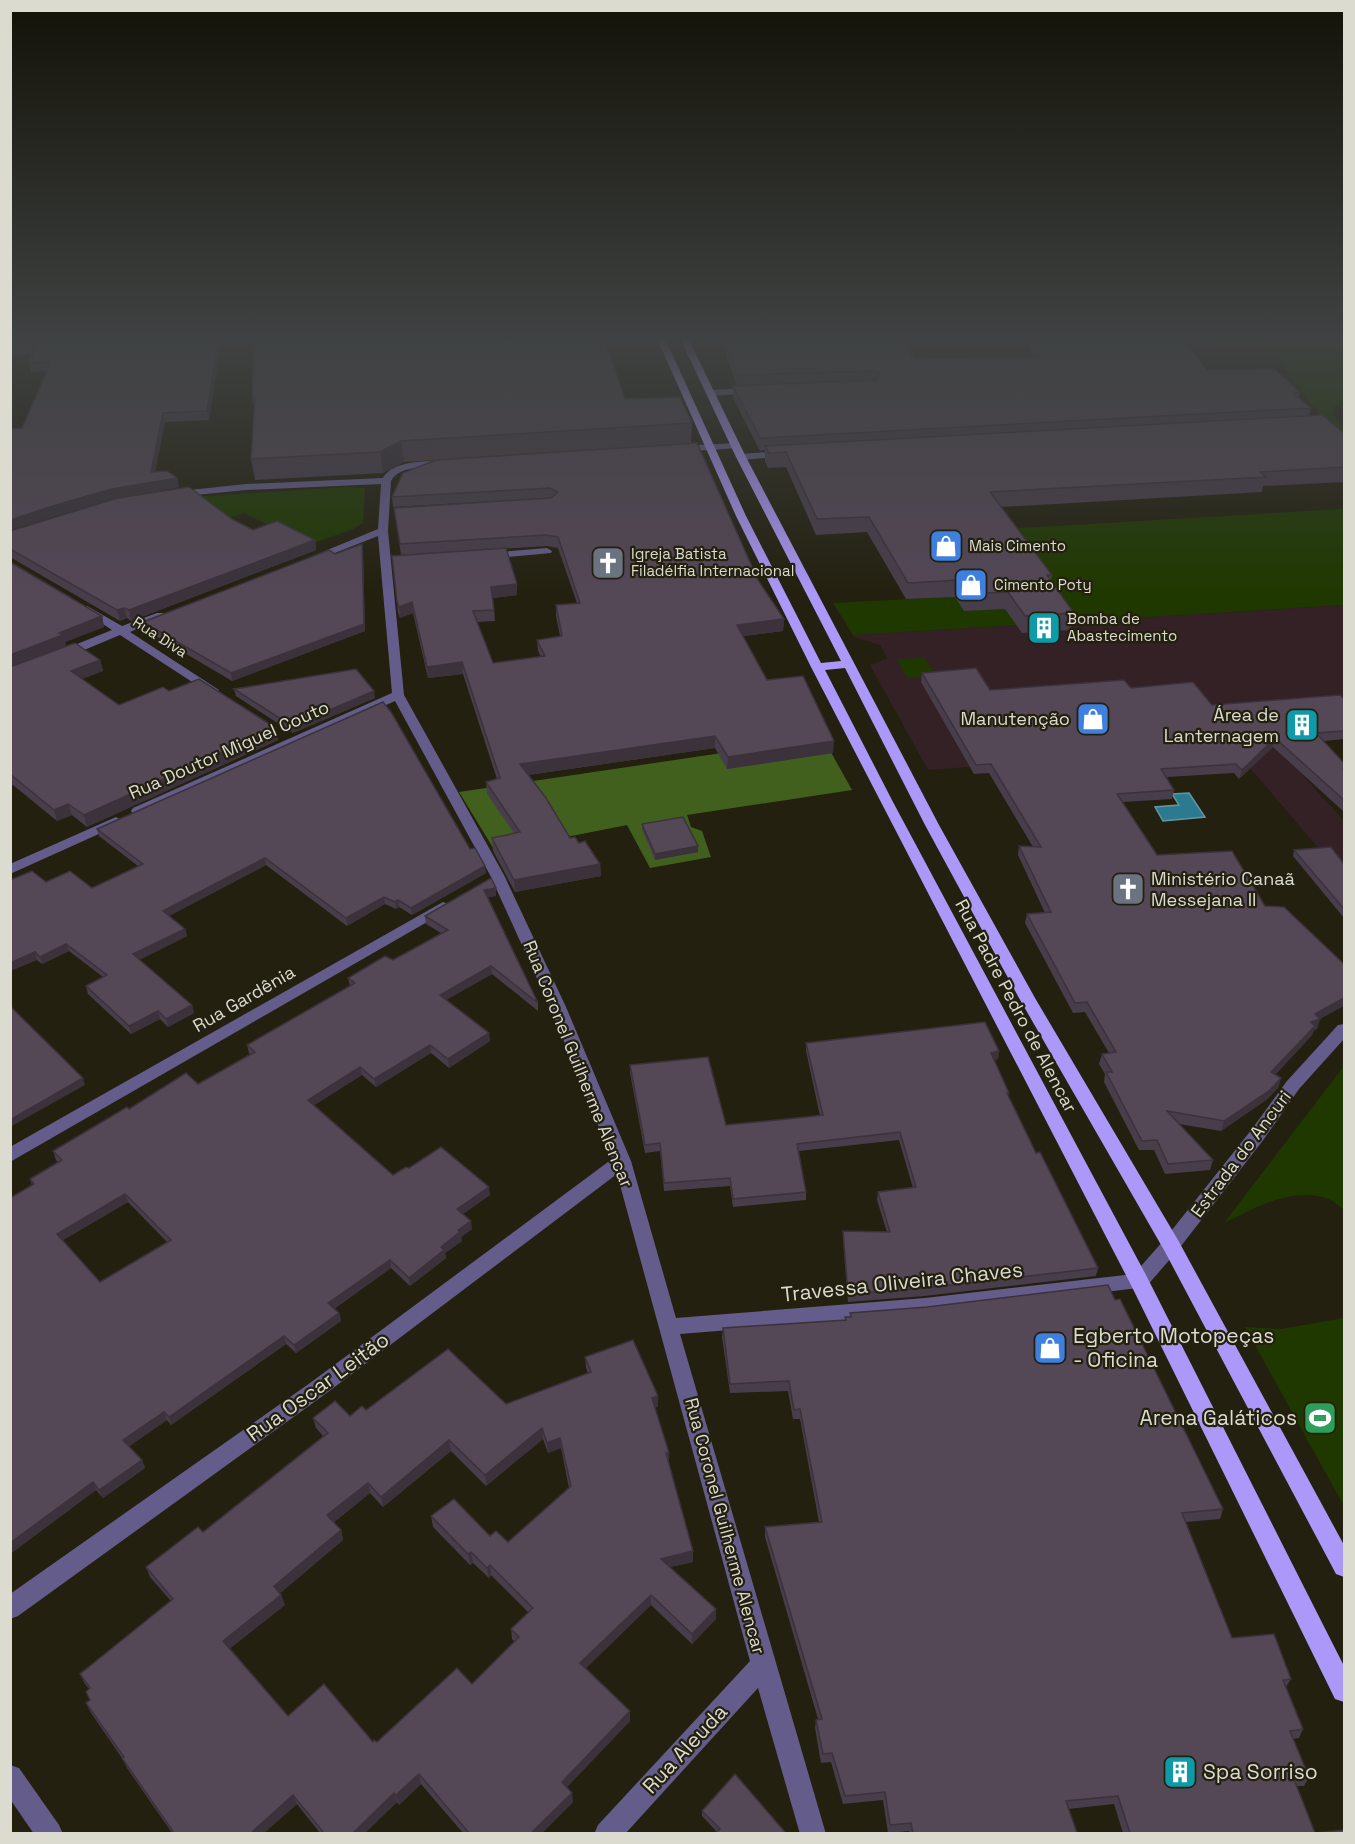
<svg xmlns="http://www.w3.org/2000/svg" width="1355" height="1844" font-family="'Space Grotesk',sans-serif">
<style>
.industrial{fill:#332125}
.green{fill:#1f3800}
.forest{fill:#41601d}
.water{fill:#2c7a8f;stroke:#6197a2;stroke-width:1.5}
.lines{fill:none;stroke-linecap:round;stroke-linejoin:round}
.minor{fill:#645c8a;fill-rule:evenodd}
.major{fill:#ab98f8;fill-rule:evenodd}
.wall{fill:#483d4a;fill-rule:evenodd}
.shaded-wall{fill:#3b323c}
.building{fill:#544756;stroke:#3b323c;stroke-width:1.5;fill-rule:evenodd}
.labels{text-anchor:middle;stroke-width:4.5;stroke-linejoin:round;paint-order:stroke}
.far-poi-label{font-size:15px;fill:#dcdbd0;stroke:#23200f;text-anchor:start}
.far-street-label{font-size:15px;fill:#dcdbd0;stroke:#23200f}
.poi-label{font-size:18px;fill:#dcdbd0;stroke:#23200f;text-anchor:end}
.street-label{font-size:18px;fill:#dcdbd0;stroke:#23200f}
.near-street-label{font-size:21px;fill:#dcdbd0;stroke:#23200f}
.near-poi-label{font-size:21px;fill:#dcdbd0;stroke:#23200f;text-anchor:start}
</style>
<rect width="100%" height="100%" fill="#23200f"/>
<path class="industrial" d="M1344,605V739L1276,745L1344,821V878L1232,747L928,770L870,665L887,658L880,645L854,637L853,635Z"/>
<g class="green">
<path d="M1167,336H1344V401L1334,407L1333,414L1344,429V449L1268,345H1208L1202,338H1169Z"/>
<path d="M346,487L365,488L363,523L353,529L309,545L244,513L186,532L160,499Z"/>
<path d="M1344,509V605L853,635L833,603L1048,592L1004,529Z"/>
<path d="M924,658L936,675L907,678L897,659Z"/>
<path d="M1344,1066V1210C1340,1207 1334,1201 1329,1199C1292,1186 1255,1208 1224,1223Z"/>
<path d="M1344,1318V1506L1245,1327L1281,1329Z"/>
</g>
<path class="forest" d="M823,738L852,790L687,815L691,827L702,831L711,857L650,868L627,825L495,851L459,792Z"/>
<path class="water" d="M1189,793L1205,817L1163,821L1155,807L1179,805L1172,794Z"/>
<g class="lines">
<g class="minor">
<path d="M752,388L755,389V393L710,396L706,393L710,390Z"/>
<path d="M736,443L739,444V448L679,452L674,449L679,446Z"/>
<path d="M783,451L786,452V456L741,460L736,457L741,454Z"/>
<path d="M443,460L446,461V465C430,468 400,464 391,481L388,531L404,695L504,875L566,1007L631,1161L676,1318L925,1298L1134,1274L1164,1240L1252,1129L1287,1081L1338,1025L1344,1024V1039L1299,1089L1264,1139L1178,1250L1146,1287L925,1314L680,1334L826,1834H800L758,1688L625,1834H594L598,1825L750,1661L617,1174L324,1395L18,1616L10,1619V1594L310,1383L612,1159L550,1007L490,875L395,701L143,814H133L131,811L133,808L392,693L378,536L317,560L313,561L308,558L378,529L381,484L246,490L175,497L170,494L171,492L246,484L383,478C393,460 425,462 443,460Z"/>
<path d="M547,548L552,551L551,553L488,559L483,556L488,553Z"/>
<path d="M87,606L122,626L157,613H165V617L130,632L219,690L217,693H209L120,635L65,658H57V652L112,630L83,611L81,609Z"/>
<path d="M116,817L123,821L121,824L10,874V864Z"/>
<path d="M443,902L448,904L450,907L448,910L10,1162V1147Z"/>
<path d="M10,1765L19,1768L59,1825L63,1834H34L10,1799Z"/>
</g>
<path class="major" d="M656,336H664L746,516L821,663L841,661L736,457L679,336H687L746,457L939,825L1035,998L1178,1240L1344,1545V1577L1336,1574L1164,1250L1019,998L925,825L845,668L825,670L893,802L1146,1275L1344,1666V1702L1335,1699L1130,1283L811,667L736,516Z"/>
</g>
<g class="wall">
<path d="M222,336L209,420L165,422L155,472L177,478L179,487L120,498L232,519L253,530L315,540L316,550L131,621L127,618L120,621L10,557V531L114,499L62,514L10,530V429L22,428L47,371L31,372L29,363L33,355L10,356V339Z"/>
<path d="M699,336H902L914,359L1033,357L1025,336H1181L1207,370L1300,392L1299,398L1311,408L1309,416L1344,433V482L1263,486L1262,492L1001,507L1052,575L1051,581L1074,613L1071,630L1022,633L1005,609L964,611L955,597L906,599L867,532L816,535L786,467L768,468L765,461V450L760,451L733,398V386H737L721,341H702Z"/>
<path d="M625,399L692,423L691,444L758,580L784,619L783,631L743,636L767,680L833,753L727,769L715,748L528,775L570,838L579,843L600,864L601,876L515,892L493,851L492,838L514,833L487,794L486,782L497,779L463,674L428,678L413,613L400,618L398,613L392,556L517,584V595L493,598L495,621L477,622L493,663L541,657L538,651L537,640L560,636L556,616V605L577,603L558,548L547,546L401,555L394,508L551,498L393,507L392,497L686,444L404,462L383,473L255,480L251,459L255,410Z"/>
<path d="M363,550L365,631L232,681L144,629L143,622L335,554Z"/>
<path d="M10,562L102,616L104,627L65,642L66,646L32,659L100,660L103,671L82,679L119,705L169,691L276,728L278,740L87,827L72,815L57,821L13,785L10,786Z"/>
<path d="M922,673L990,690L1131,688L1212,705L1344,699V739L1324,741L1344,763V812L1273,747L1239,779L1234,773L1167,777L1174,790L1172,799L1123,802L1157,855L1320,1019L1317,1029L1314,1030L1312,1035L1275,1075L1281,1078L1278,1088L1266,1100L1221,1131L1179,1124L1213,1160L1210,1170L1165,1174L1154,1150H1139L1104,1082L1105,1074L1099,1064L1102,1054L1109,1053L1085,1012L1073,1013L1025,923L1027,914L1045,913L1018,855L1019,846L1033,847L989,773L974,774L921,682Z"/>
<path d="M234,689L375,698L293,733L236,696Z"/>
<path d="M642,824L698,846V852L655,860L642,830Z"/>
<path d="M97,829L470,849L486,873L412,915L399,907L396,909L385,904L347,926L266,865L169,916L185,929L187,936L139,960L192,1005L194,1013L168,1027L160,1019L131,1034L88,994L86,986L103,977L69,951L42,964L37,960L10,971L46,882L92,888L138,866L99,836Z"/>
<path d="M1294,850L1344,864V918L1293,856Z"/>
<path d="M496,888V896L488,897L538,1003V1011L492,974L446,1000L490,1041L449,1068L431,1053L376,1087L362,1075L314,1105L393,1175L409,1168L490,1195L463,1214L472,1229L461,1237L462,1241L445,1253L446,1258L410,1286L391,1268L334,1309L339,1313L341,1321L296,1353L286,1344L171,1425L167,1420L129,1446L142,1460L145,1468L103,1498L96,1490L10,1554L32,1185L30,1179L58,1162L56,1160L53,1151L129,1109L198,1084L250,1054L249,1053L247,1045L350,986L348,978L393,960L441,933L426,924L425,916ZM128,1202L167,1242L100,1282L63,1240Z"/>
<path d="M806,1043L999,1051L998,1059L994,1060L1009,1097L1036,1153L1098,1268L1096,1276L925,1296L848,1302L843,1239V1231L887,1232L877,1200L878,1192L913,1188L899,1140L799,1151L806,1192V1200L733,1207L730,1186L664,1191L660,1151L645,1153L630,1073V1065L726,1125L820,1116L806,1051Z"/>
<path d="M850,1313L1223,1509L1220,1519L1186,1522L1232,1638L1291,1679L1286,1687L1303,1729L1299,1738L1293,1739L1309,1777L1304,1786H1297L1315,1833H1344H1123L1114,1804L1068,1809L1077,1833H909V1831L888,1833L883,1800L843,1804L831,1762L821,1763L815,1728L816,1720L818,1719L765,1537V1527L819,1522L800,1419H793L788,1391L730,1393L722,1337L723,1328L845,1320V1317H850Z"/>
<path d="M585,1357L658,1406L655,1408L669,1453V1463L693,1562L670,1567L716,1609V1619L692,1644L651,1605L586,1668L630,1711V1721L567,1787L573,1802L542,1833H463L421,1784L399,1805L397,1802L365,1833H320L297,1804L264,1833H172L127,1768L122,1758L91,1713L86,1703L90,1700L86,1692L89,1689L85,1684L80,1674L171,1601L150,1577L146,1567L203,1532L323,1436L316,1428L313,1418L350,1416L366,1410L506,1404L588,1373L586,1368ZM543,1439L548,1453L561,1448L569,1488L508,1542L431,1516L433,1527L470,1565L473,1563L489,1578L491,1575L528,1612L511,1629L512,1639L515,1642L472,1684L377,1742H373L288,1716L230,1648L285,1605L280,1593L343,1540L341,1530L333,1523L370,1493L383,1507L451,1451L486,1486Z"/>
<path d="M702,1811L785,1833L717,1832L702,1816Z"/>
</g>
<g class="shaded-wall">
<path d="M219,336H222L209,420L207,411Z"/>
<path d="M252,397H255L256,418Z"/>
<path d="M163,413L165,422L153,481L151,472Z"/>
<path d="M401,441L404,462L383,473L380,452Z"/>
<path d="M177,478L179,487L114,499L62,514L10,530V520L59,504L112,489Z"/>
<path d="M315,540L316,550L131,621L129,610Z"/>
<path d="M362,544L365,631L232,681L231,673Z"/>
<path d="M517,584V595L492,598L491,587Z"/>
<path d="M412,602L413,613L400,618L399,607Z"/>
<path d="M124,608L127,618L120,621L117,610Z"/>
<path d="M102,616L104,627L65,642L66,646L10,667V655L59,633Z"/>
<path d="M784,619L783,631L737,637V625Z"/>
<path d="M100,660L103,671L74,682L71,671Z"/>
<path d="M462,662L463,674L428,678L427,667Z"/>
<path d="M374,691L375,698L293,733L292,726Z"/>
<path d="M276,728L278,740L87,827L84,815Z"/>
<path d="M715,736V748L521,776L520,764Z"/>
<path d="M1275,738L1273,747L1239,779L1242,770Z"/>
<path d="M834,741L833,753L727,769L728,757Z"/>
<path d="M10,775L13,785L10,786Z"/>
<path d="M68,804L72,815L57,821L54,810Z"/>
<path d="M698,846V852L655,860V854Z"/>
<path d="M265,858L266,865L165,918L163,911Z"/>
<path d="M600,864L601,876L515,892L514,880Z"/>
<path d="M485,866L486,873L412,915L411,908Z"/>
<path d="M496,888V896L485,898L484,890Z"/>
<path d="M384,897L385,904L347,926L346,918Z"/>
<path d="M398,900L399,907L396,909L395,902Z"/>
<path d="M185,929L187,936L135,962L133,954Z"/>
<path d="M66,944L69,951L42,964L40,957Z"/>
<path d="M35,952L37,960L10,971V963Z"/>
<path d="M491,966L492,974L441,1003L440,995Z"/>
<path d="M1344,998V1006L1320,1019L1317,1029L1314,1030L1312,1035L1268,1082L1271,1072L1308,1032L1315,1014Z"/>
<path d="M192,1005L194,1013L168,1027L166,1019Z"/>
<path d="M158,1011L160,1019L131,1034L129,1026Z"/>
<path d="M489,1033L490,1041L449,1068L448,1059Z"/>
<path d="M430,1045L431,1053L376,1087L374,1079Z"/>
<path d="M999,1051L998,1059L989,1060L991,1053Z"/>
<path d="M360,1067L362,1075L310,1108L308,1100Z"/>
<path d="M83,1078L85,1085L10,1127V1120Z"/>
<path d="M1281,1078L1278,1088L1266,1100L1221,1131L1224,1121Z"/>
<path d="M489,1187L490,1195L458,1217L457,1209Z"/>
<path d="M125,1194L128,1202L60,1242L57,1234Z"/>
<path d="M471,1221L472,1229L461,1237L462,1241L445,1253L446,1258L410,1286L409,1278L458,1230Z"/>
<path d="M390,1260L391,1268L330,1311L328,1303Z"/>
<path d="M339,1313L341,1321L296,1353L294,1345Z"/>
<path d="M284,1336L286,1344L171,1425L169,1417Z"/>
<path d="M658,1396V1406L653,1409L652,1398Z"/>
<path d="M164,1412L167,1420L127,1448L123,1440Z"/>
<path d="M542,1428L543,1439L486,1486L485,1475Z"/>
<path d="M560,1438L561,1448L548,1453L547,1443Z"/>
<path d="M449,1440L451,1451L383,1507L381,1497Z"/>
<path d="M666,1453H669V1463Z"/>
<path d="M142,1460L145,1468L103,1498L99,1490Z"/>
<path d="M93,1482L96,1490L10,1554V1543Z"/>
<path d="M368,1483L370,1493L329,1526L327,1515Z"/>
<path d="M341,1530L343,1540L277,1596L274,1586Z"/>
<path d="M693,1551V1562L661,1569V1559Z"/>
<path d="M471,1552L473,1563L470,1565L468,1554Z"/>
<path d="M490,1565L491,1575L489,1578L487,1568Z"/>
<path d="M281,1595L285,1605L227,1651L223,1641Z"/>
<path d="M651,1595V1605L581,1673L580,1663Z"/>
<path d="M716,1609V1619L692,1644V1634Z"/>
<path d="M630,1711V1721L563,1791L562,1782Z"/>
<path d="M419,1774L421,1784L399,1805L396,1795Z"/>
<path d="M394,1793L397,1802L365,1833H353Z"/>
<path d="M572,1793L573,1802L542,1833H531Z"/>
<path d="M293,1795L297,1804L264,1833H251Z"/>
</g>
<g class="building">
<path d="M12,336H219L207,411L163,413L151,472L167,471L177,478L112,489L59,504L10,520V429L22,428L51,362L29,363L37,346L10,347V339Z"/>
<path d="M255,336H603L625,399L680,397L692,423L401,441L380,452L251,459L255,397H252Z"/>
<path d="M723,336H902L914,359L1039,357L1031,336H1181L1207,370L1274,369L1300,392L1293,393L1311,408L760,438L733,386L877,380L879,373L874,371L737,375Z"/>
<path d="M1322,415L1344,433V467L1260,472L1266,477L990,492L1052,575H1047L1074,613L1025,616L1008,592L966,594L958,580L908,583L869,517L817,519L786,452L769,453L765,446Z"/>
<path d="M697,443L758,580L784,619L737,625L767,680L803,676L834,741L728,757L715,736L520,764L546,798L570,838L575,837L579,843L585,841L600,864L514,880L492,838L520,832L486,782L500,778L462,662L427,667L412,602L399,607L397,602L392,556L506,548L517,584L491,587L494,610L473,611L493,663L545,656L537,640L562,636L556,605L580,603L558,537L546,535L400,544L394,508L551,498L558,492L550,488L392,497L403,473L436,460Z"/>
<path d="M189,487L232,519L253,530L277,521L315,540L129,610L124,608L117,610L10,549V531L118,498Z"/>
<path d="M362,544L364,624L231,673L143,622L329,550L335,554Z"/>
<path d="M10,562L102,616L59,633L63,635L10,655Z"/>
<path d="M75,643L100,660L71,671L119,705L163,687L169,691L199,679L276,728L84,815L68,804L54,810L10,774V667Z"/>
<path d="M976,668L990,690L1124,680L1131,688L1193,682L1212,705L1340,695L1344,699V731L1316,733L1344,763V767L1343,768L1344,769V800L1275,738L1242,770L1236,764L1161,769L1174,790L1117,794L1157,855L1232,851L1265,906L1284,907L1344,964V998L1315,1014L1320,1019L1311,1022L1315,1026L1271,1072L1281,1078L1270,1090L1224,1121L1167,1111L1213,1160L1168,1164L1157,1140L1142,1141L1106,1072H1112L1102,1054L1116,1052L1087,1002L1075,1003L1027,914L1051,912L1019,846L1041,847L991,764L976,765L922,673Z"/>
<path d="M356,669L374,691L292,726L234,689Z"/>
<path d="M383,702L391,712L470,849L475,848L485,866L411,908L398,900L395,902L384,897L346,918L265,858L163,911L185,929L133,954L192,1005L166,1019L158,1011L129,1026L86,986L107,975L66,944L40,957L35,952L10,963V880L32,871L46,882L70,871L92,888L143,864L97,829Z"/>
<path d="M683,817L698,846L655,854L642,824Z"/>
<path d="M1331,847L1344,864V909L1294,850Z"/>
<path d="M491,878L496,888L484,890L538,1003L491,966L440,995L489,1033L448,1059L430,1045L374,1079L360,1067L308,1100L393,1175L406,1167L409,1168L441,1147L489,1187L457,1209L471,1221L458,1230L460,1232L441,1247L444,1250L409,1278L390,1260L328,1303L339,1313L294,1345L284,1336L169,1417L164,1412L123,1440L142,1460L99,1490L93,1482L10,1543V1198L34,1184L30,1179L62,1160L53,1151L127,1107L129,1109L186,1073L198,1084L255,1052L247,1045L355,983L348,978L385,956L393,960L448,930L425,916ZM125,1194L171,1240L100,1282L57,1234Z"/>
<path d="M10,1006L83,1078L10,1120Z"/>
<path d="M985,1022L999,1051L991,1053L1009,1093H1007L1036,1153L1040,1152L1098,1268L926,1288L848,1294L843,1231L890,1232L878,1192L916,1187L900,1132L797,1144L806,1192L733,1199L730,1178L664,1183L660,1143L645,1145L630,1065L708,1057L726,1125L806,1117L823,1115L806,1043Z"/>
<path d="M1108,1285L1115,1300L1120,1299L1223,1509L1182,1513L1232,1638L1274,1634L1291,1679L1283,1680L1303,1729L1290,1731L1309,1777L1294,1779L1315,1833L1344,1830V1833H1130L1118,1796L1066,1801L1077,1833H913L911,1823L890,1825L885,1792L845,1796L832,1753L823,1754L816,1720L822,1719L765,1527L822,1522L800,1409L794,1410L789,1381L730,1384L723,1328L846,1320L845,1317H851L850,1313L927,1307Z"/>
<path d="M633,1340L658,1396L652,1398L669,1453H666L693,1551L661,1559L716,1609L692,1634L651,1595L580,1663L630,1711L562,1782L572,1793L531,1833H469L419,1774L396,1795L394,1793L353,1833H324L293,1795L251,1833H174L122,1758L124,1757L86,1703L90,1700L86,1692L90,1688L80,1674L173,1599L146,1567L198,1527L203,1532L328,1433L313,1418L335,1401L350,1416L362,1406L366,1410L448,1349L506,1404L591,1372L585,1357ZM542,1428L547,1443L560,1438L571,1486L508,1542L496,1531L490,1536L454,1499L431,1516L468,1554L471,1552L487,1568L490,1565L533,1608L511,1629L519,1637L472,1684L457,1668L377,1742L374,1740L373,1742L324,1684L288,1716L223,1641L281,1595L274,1586L341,1530L327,1515L368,1483L381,1497L449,1440L485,1475Z"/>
<path d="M735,1774L785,1832L784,1833H715L720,1829L702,1811Z"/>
</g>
<linearGradient id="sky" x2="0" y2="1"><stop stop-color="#131208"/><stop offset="0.57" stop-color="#3f4242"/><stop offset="1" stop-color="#3f4242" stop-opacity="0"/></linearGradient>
<rect width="1355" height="594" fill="url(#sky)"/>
<defs>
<g id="shop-square" transform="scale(1.725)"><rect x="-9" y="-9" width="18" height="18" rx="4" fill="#3f7fe0" stroke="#23200f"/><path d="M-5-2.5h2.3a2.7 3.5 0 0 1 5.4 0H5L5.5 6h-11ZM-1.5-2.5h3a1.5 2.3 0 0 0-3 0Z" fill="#fff"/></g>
<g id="church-square" transform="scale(1.725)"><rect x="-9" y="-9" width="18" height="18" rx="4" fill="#6b7280" stroke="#23200f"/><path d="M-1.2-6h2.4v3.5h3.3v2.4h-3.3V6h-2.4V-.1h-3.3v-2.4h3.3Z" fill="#fff"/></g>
<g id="building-square" transform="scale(1.725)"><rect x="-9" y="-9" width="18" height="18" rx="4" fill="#0f9aa8" stroke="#23200f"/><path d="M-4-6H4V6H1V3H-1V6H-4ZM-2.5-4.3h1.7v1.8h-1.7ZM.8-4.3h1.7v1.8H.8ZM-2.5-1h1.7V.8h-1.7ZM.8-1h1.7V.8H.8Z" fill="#fff"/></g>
<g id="stadium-square" transform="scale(1.725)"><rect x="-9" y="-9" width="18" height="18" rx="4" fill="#2e9e5b" stroke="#23200f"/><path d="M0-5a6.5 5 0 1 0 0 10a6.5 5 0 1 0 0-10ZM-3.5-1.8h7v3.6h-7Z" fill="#fff"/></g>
</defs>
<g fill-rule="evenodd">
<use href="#shop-square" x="946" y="546"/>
<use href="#church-square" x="608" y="563"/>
<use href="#shop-square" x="971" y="585"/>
<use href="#building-square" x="1044" y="628"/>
<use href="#shop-square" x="1093" y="719"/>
<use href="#building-square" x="1302" y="725"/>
<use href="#church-square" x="1128" y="889"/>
<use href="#shop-square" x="1050" y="1348"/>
<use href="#stadium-square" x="1320" y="1418"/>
<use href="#building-square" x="1180" y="1772"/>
</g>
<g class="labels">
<g class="far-poi-label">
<text x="969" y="551">Mais Cimento</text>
<text x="631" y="559">Igreja Batista<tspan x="631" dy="17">Filadélfia Internacional</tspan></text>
<text x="994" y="590">Cimento Poty</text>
<text x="1067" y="624">Bomba de<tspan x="1067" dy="17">Abastecimento</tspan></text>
</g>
<g class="far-street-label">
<text transform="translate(160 637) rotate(33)" y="5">Rua Diva</text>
</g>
<g class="poi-label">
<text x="1279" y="721">Área de<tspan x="1279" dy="21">Lanternagem</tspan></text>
<text x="1070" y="725">Manutenção</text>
<text x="1151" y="885" text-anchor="start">Ministério Canaã<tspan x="1151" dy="21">Messejana II</tspan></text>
</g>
<g class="street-label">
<text transform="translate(229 750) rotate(-24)" y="6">Rua Doutor Miguel Couto</text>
<text transform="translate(244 999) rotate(-30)" y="6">Rua Gardênia</text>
<text transform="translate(1016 1006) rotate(62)" y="6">Rua Padre Pedro de Alencar</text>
<text transform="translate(578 1064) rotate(68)" y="6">Rua Coronel Guilherme Alencar</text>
<text transform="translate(1241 1154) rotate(-53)" y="6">Estrada do Ancuri</text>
<text transform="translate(725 1526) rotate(75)" y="6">Rua Coronel Guilherme Alencar</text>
</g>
<g class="near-street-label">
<text transform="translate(902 1282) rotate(-6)" y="7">Travessa Oliveira Chaves</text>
<text transform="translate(318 1387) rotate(-36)" y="7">Rua Oscar Leitão</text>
<text transform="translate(685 1749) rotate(-47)" y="7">Rua Aleuda</text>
</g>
<g class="near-poi-label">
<text x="1073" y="1343">Egberto Motopeças<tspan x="1073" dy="24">- Oficina</tspan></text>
<text x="1297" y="1425" text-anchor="end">Arena Galáticos</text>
<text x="1203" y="1779">Spa Sorriso</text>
</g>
</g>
<rect width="1355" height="1844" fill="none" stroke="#dcdbd0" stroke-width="24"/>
</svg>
